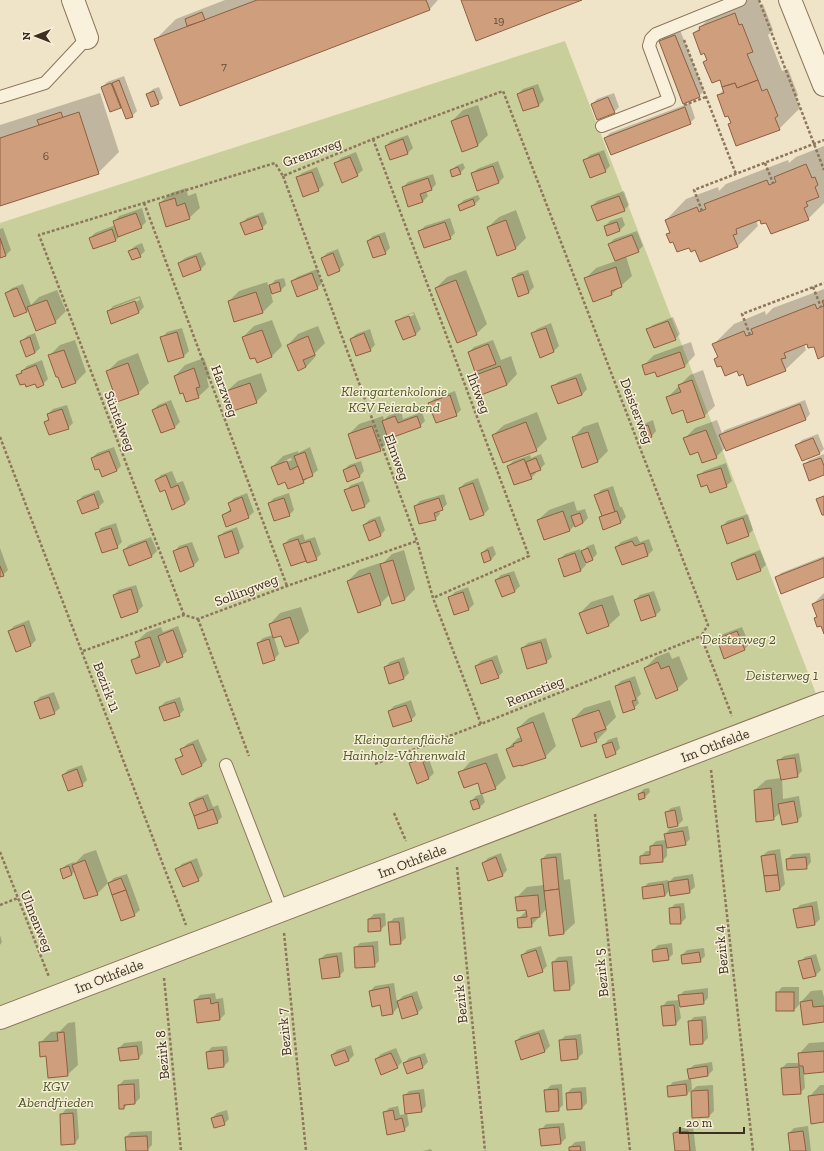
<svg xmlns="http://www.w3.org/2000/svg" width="824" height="1151" font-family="'Zilla Slab',serif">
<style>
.green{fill:#c9cf9b}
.shadow{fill:#0003;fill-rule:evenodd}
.building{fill:#cf9f7d;stroke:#8d5f41}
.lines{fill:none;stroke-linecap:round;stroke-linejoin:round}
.lane-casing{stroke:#8d765c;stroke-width:14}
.street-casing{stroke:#8d765c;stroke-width:24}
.path{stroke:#8d765c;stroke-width:2.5;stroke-dasharray:3 2;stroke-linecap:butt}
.lane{stroke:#faf1dc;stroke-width:12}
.street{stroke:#faf1dc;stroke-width:22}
.labels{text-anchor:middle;stroke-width:3;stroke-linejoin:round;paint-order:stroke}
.number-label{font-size:12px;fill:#624a37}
.street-label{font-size:14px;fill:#3d2e20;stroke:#f7eed8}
.park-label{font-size:14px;font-style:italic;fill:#4d5a26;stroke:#f7eed8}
</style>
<rect width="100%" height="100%" fill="#f0e4c8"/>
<path class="green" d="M565,41L820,704L824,703V1151H0V223Z"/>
<g class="shadow">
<path d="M225,0H438L430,9L180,105L155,40L176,19Z"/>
<path d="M739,0H758L760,5L763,4L773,30L768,35L782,71L788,69L798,95L796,98L800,108L779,129L729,124L732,121L718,96L724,89L720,79L705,62L707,59L694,33L715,13Z"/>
<path d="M680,30L704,91L699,96L660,42L665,36Z"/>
<path d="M124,76L137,111L132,116L122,107L111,111L102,87L107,82Z"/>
<path d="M538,84L544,100L539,105L518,94L523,89Z"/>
<path d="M159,87L163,98L158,103L148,94L153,89Z"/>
<path d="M100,93L119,152L98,173L0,205V125Z"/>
<path d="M614,93L619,107L614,112L592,104L597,99Z"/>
<path d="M690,103L695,118L690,123L605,138L610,133Z"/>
<path d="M478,105L488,135L478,145L463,151L452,121L463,110Z"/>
<path d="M408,135L413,148L408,153L391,159L386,146L391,141Z"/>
<path d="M824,146V203L808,219L767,221L760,218L756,220L758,226L738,246L696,249L674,241L667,235L670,231L666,220L686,199L718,187L719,191L726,184L788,160L789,163L796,157Z"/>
<path d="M604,150L610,166L605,171L585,160L590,155Z"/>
<path d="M356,152L363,170L357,175L336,163L341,158Z"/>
<path d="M498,161L504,177L499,182L478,190L472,174L477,169Z"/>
<path d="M463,163L465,168L460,173L451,171L456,166Z"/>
<path d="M317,167L324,185L318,190L297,178L302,173Z"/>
<path d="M433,174L436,184L431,190L426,191L428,196L423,201L409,206L403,187L408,182Z"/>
<path d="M186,188L188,196L196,193L200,208L189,218L160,203L171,193Z"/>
<path d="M624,191L629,205L624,210L592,206L597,201Z"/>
<path d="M478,195L480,199L475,204L459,205L464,200Z"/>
<path d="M142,208L146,222L141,227L121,235L116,240L90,238L95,233L115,225L114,222L119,216Z"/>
<path d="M516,210L526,238L515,249L488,227L499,217Z"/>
<path d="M263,212L267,223L262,228L242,223L247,218Z"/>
<path d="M622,217L625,225L620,230L605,226L610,221Z"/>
<path d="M450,218L455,233L450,238L420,231L425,226Z"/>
<path d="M3,228L11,250L6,255L0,257V229Z"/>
<path d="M637,231L643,246L638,251L626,256L632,276L612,294L593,301L586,278L596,268L616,261L609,244L614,239Z"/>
<path d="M385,232L390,248L385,253L368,241L373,236Z"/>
<path d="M142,243L145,251L140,256L129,251L135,246Z"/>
<path d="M338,249L344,265L339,270L322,258L327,253Z"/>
<path d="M201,252L206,264L201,269L179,263L185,258Z"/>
<path d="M317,269L322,283L317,288L292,282L297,277Z"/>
<path d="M466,270L487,324L476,334L436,288L447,277Z"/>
<path d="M528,270L534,287L529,292L513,278L518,273Z"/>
<path d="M284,278L286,285L281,290L271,293L273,302L263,312L235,321L229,301L239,291L267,282L269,287L275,280Z"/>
<path d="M23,284L31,305L39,297L57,290L66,311L55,322L29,309L26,312L6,293L12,288Z"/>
<path d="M824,289V355L814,345L808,343L804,344L806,350L785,370L744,373L722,365L715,359L718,356L714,344L734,324L765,311L766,315L773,308Z"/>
<path d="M140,296L144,307L139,312L112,322L108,312L113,306ZM139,298L140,300L113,310V308Z"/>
<path d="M414,312L421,329L416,334L403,339L397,322L402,317ZM413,313L414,315L401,320V318Z"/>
<path d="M673,317L680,334L675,339L647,330L653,325Z"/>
<path d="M272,320L282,346L271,357L243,337L254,326Z"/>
<path d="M551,323L559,346L554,351L540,356L532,334L537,329Z"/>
<path d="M318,326L325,343L315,353L316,356L306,367L288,345L298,334Z"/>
<path d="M182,328L189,351L184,356L169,361L162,338L167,332Z"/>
<path d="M370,329L375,345L370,350L351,339L356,334Z"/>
<path d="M35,333L40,348L35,353L22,341L27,336Z"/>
<path d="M75,340L86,372L76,382L58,375L49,356L60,345Z"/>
<path d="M493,340L501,360L511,356L517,374L507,385L474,376L482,368L469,352L474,347Z"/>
<path d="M691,342L695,355L685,366L657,376L655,371L643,366L654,355Z"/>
<path d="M138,353L149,383L138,393L107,372L118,361Z"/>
<path d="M204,358L210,375L207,379L209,387L198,397L184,392L175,376L185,365Z"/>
<path d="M42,360L48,379L43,384L36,382L25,383L18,375L27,366Z"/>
<path d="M703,370L715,406L704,416L683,409L667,398L690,375Z"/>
<path d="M261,373L267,391L256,402L227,391L238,381Z"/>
<path d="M581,373L587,389L582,395L552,387L558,382Z"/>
<path d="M455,391L461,410L456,415L430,403L435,398Z"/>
<path d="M171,400L180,422L175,427L162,432L153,410L158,405Z"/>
<path d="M805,400L810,414L805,420L725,448L716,457L698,451L685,438L695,428L717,420L722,433L725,430Z"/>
<path d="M67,405L73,423L68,428L45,422L49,418L48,414L53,409Z"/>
<path d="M401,411L403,419L422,412L425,421L420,426L390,437L391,439L380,450L349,434L359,424L383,416L384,420L388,416Z"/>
<path d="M537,412L547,439L536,450L493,435L504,425Z"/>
<path d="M653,420L656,431L651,437L641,428L646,423Z"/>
<path d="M598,422L608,451L598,461L573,438L583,427Z"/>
<path d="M818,434L824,449L819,454L796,446L802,440Z"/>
<path d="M114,447L121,466L116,471L92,458L97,453Z"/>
<path d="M310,447L318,470L303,482L286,481L272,467L283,456L298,451V453ZM291,458L292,460L284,463V461Z"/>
<path d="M541,454L545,464L540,469L536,471V473L531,478L508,466L513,461L530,455L531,458Z"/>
<path d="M824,454V474L804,465L809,460Z"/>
<path d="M361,461L364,471L359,477L344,470L349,465Z"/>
<path d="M726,463L732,481L726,486L708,484L699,476L704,471Z"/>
<path d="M172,471L177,483L183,481L190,499L185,504L172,508L165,489L156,480L161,475Z"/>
<path d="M478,478L489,509L484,514L460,488L465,483Z"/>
<path d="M363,481L370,501L365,506L346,490L351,485Z"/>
<path d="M613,486L620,507H622L626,517L621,522L600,518L603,515L596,495L601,490Z"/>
<path d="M99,490L104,502L98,507L78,501L83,496Z"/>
<path d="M247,493L254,512L248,517L223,515L231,509L229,503L234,498Z"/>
<path d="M289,493L294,510L289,515L269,503L274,498Z"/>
<path d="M444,494L447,504L442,509L439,510L440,514L435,519L415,506L420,501Z"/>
<path d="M574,501L577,511L585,509L588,518L583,523L575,525L570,530L538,520L549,510Z"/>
<path d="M748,514L753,530L748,535L722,527L727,521Z"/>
<path d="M380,516L385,530L380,536L364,525L369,520Z"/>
<path d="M116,523L122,542L117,547L96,534L101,528Z"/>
<path d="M237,527L244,547L238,552L219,537L224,532Z"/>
<path d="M303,534L305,540L315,537L321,554L316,559L306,560L291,565L284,544L289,539Z"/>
<path d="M637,536L640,542L649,539L653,550L648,555L623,564L616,547L621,542Z"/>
<path d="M151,537L157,551L152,556L124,550L129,545Z"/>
<path d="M192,542L199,560L194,565L174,552L179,546Z"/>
<path d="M594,544L597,554L592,559L585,562L586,565L581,570L560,559L565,554L580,549L581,552L588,546Z"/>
<path d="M493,546L496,554L491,560L482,553L487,548Z"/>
<path d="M0,548L8,570L3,575L0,576Z"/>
<path d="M404,550L415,589L405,599L390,594L380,604L348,581L359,570L380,563L381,565L392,554Z"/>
<path d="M760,550L766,565L760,570L732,564L737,559Z"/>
<path d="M824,556V576L776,578L781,573Z"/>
<path d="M514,571L520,586L515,591L496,580L501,575Z"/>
<path d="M136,585L143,606L138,611L114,595L119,590Z"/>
<path d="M468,587L474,604L469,609L455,614L450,597L455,592Z"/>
<path d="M654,591L661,610L656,615L642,620L635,600L640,595Z"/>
<path d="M824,593V631L821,624L815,618L818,615L813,604Z"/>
<path d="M613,595L620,615L609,625L587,633L580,613L591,602Z"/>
<path d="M301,607L309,631L298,642L282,634L274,637L279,654L274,659L258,643L263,638L273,635L270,624L280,613Z"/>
<path d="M29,620L36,640L31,645L17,650L9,631L14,626Z"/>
<path d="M178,626L187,651L182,656L167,658L160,666L133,661L140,653L136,642L147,632L161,627L163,632Z"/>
<path d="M742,627L749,644L744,650L718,639L723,634Z"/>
<path d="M546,638L552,657L546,662L522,648L528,643Z"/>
<path d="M669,652L672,659L679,656L688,679L677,689L645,668L656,657Z"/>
<path d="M497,655L503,672L498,677L476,666L481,661Z"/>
<path d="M404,657L409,673L404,678L390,683L385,667L390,662Z"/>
<path d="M635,676L641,694L637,698L639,703L634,708L616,686L621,681Z"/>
<path d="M54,692L60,708L54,713L35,702L40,697Z"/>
<path d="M180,697L184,710L179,715L160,707L165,702Z"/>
<path d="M411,700L416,715L411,720L389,711L394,706Z"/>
<path d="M610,700L616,717L606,727L607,730L596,741L573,719L584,708Z"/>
<path d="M544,712L556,746L545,757L507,749L518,738L522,737L518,728L529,718Z"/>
<path d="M617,737L620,748L615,753L603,746L608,740Z"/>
<path d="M198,739L207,760L202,765L177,760L183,754L182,749L187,744Z"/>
<path d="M497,753L506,778L495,788L482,793L485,802L480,807L473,809L471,801L476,796L482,794L478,782L460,773L470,762Z"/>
<path d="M799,753L802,771L797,776L782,779L783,799L799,796L802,816L797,821L781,812L773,819L755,790L766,780L781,778L778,761L784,756Z"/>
<path d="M427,754L434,773L429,778L418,783L410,764L415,759Z"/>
<path d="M82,765L87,780L82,785L63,775L68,770Z"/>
<path d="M649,788L650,792L645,797L639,794L644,789Z"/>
<path d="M208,794L213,807L218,805L222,817L217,822L190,803L196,798Z"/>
<path d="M680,806L683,820L678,825L669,827L666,813L671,808Z"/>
<path d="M688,826L690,839L685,844L667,847V856L662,861L641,856L646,851H651V846L656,841L666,840L665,834L670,829Z"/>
<path d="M780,849L785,884L780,889L762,856L768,851Z"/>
<path d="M96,850L108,883L97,894L75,871L72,874L61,870L66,865L74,862L75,863L84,854Z"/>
<path d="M501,853L507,870L502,876L483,863L488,858Z"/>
<path d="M561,853L564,880L570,879L575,923L564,933L550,935L547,908L531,926L518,919L528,909L516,898L527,887L544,885L542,859L547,854Z"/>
<path d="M810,853L811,862L806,868L787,859L793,854Z"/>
<path d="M197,858L203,875L198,880L177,869L182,864Z"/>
<path d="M127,874L140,910L134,915L109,883L114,878Z"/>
<path d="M693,874L695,887L689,892L670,890L665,896L643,888L648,883L668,880L669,882L674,877Z"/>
<path d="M817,901L820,919L815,924L795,910L800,905Z"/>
<path d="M684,903L686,918L681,923L670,909L675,904Z"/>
<path d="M385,913L386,925L380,930L369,931V919L374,914Z"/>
<path d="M404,917L406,938L400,943L389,923L394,918Z"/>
<path d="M0,935L2,942L0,945Z"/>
<path d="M378,941L379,961L374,966L355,948L360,943Z"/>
<path d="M672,943L673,954L668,959L653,950L658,945Z"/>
<path d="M541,946L547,966L542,971L522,956L527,950Z"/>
<path d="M704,948L705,956L700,961L682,955L687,950Z"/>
<path d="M342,952L344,971L339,976L320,959L326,954Z"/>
<path d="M816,954L821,970L816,975L800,962L805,957Z"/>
<path d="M572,956L575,983L569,989L553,962L558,957Z"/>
<path d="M394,983L397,1002L403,996L417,991L423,1008L417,1013L399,1006L393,1013L383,1015L381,1004L370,991L375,986Z"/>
<path d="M782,987H799V1005L794,1010L777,993Z"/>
<path d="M708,988V998L703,1003L679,1006L681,1018L676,1024L662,1007L667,1001L680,1000L679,996L684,991Z"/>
<path d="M822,990L824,997V1021L801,1002L811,991Z"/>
<path d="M215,993L216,999L223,998L225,1014L220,1019L198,1022L195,1000L200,995Z"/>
<path d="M706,1016L708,1038L703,1043L691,1044L689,1022L694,1017Z"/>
<path d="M75,1022L78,1065L67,1075L40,1043L51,1032L60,1031L68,1023Z"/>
<path d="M544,1029L550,1046L545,1051L516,1041L521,1036Z"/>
<path d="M581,1034L583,1053L578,1058L560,1041L565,1036Z"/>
<path d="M142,1041L143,1053L138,1059L119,1048L124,1043Z"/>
<path d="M824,1042V1071L804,1073L805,1088L800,1093L782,1068L787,1063H800L799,1054L809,1043Z"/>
<path d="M351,1045L354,1055L349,1060L335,1065L332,1055L337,1050Z"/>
<path d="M227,1046L229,1061L224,1066L207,1052L212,1047Z"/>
<path d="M396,1048L402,1062L397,1067L376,1059L381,1054Z"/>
<path d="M425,1053L428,1062L423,1067L408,1072L404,1063L409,1058Z"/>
<path d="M712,1062L713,1070L708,1075L691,1077L692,1090L697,1086L713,1085L714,1111L709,1116L693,1117L692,1089L687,1094L669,1096L668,1087L673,1082L690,1079L688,1070L694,1065Z"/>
<path d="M139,1079L140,1098L135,1103L128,1104L124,1108L119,1085L124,1080Z"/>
<path d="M562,1084L563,1105L558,1110L546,1090L551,1085Z"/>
<path d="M820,1085H824V1121L810,1096Z"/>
<path d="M586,1087L587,1103L582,1108L567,1093L572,1088Z"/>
<path d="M424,1089L426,1106L421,1111L407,1113L409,1125L404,1130L384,1113L389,1108L398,1106L400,1115L406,1114L404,1096L409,1091Z"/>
<path d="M66,1109H77L79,1138L74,1144L61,1115Z"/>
<path d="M227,1110L229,1119L224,1124L212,1118L217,1113Z"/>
<path d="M564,1123L566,1138L561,1143L541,1130L546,1124Z"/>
<path d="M693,1126L696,1151H676L674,1133L679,1128Z"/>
<path d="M808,1126L811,1151H791L789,1133L794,1128Z"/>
<path d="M152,1131V1145L147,1150L127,1151L126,1137L131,1132Z"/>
<path d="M585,1141L586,1151H570V1147L575,1142Z"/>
<path d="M431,1149L432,1151H423Z"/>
</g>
<g class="building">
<path d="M257,0H426L430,10L180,106L154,39Z"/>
<path d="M461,0H582L476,41Z"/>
<path d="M202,12L205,20L187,26L185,19Z"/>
<path d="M735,13L739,25L742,24L753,52L747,54L758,80L737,88L735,83L722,87L720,80L712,83L703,62L707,60L704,53L701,55L693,33L700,30L699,27Z"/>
<path d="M675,35L700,97L683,104L659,41Z"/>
<path d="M119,80L133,117L126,119L112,83Z"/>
<path d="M758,80L762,91L767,89L778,116L775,118L780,130L736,146L728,124L731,123L728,116L725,117L717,95L724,93L722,87L735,83L737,88Z"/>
<path d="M111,83L121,108L110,112L101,87Z"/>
<path d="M533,88L539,106L523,111L517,94Z"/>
<path d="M154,91L159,104L151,107L146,94Z"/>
<path d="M608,97L615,113L597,120L591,104Z"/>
<path d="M685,107L691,124L611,155L604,138Z"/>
<path d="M61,112L63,118L39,125L37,120Z"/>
<path d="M79,112L99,174L0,206V138Z"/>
<path d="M468,115L478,146L462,152L451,121Z"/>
<path d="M403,139L408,154L390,160L385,146Z"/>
<path d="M599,154L606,172L590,178L583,160Z"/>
<path d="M350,157L358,176L342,183L334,163Z"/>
<path d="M806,164L812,178L815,177L818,185L815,187L819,197L806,202L808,206L804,208L809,220L771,234L766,223L761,224L760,220L736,229L737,234L733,235L738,247L700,262L695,250L691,252L689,248L677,252L673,242L670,243L666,234L670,233L665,220L697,207L699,212L706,209L704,204L767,180L769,185L776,182L774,177Z"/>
<path d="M493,166L499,183L477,191L471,173Z"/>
<path d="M458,167L461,174L452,177L450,170Z"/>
<path d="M312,172L319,191L303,197L296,177Z"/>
<path d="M428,178L432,190L420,194L423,202L408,207L402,187Z"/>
<path d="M619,196L625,211L597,221L591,206Z"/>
<path d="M175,198L177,206L185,203L190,219L166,227L159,203Z"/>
<path d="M473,199L475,205L460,211L458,205Z"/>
<path d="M136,213L142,228L118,237L113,221Z"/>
<path d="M258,216L263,229L245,235L240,223Z"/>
<path d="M506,220L516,249L497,256L487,227Z"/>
<path d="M445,222L451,239L424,248L418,231Z"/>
<path d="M617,222L620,231L607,236L604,226Z"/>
<path d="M112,229L116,241L93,249L89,238Z"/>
<path d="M632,235L639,252L615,261L608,244Z"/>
<path d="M379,236L386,254L373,258L367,241Z"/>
<path d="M0,238L6,256L0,258Z"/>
<path d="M137,248L141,257L132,260L128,251Z"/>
<path d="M333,253L340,271L328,276L321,258Z"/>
<path d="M196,256L201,270L183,277L178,263Z"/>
<path d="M616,267L622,287L611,291L612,295L593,302L584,278Z"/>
<path d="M312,273L318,289L297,297L291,281Z"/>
<path d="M523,274L529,293L518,297L512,278Z"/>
<path d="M456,280L477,335L457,343L435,288Z"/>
<path d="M279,282L281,291L272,294L269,285Z"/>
<path d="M17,288L27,312L14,317L5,293Z"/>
<path d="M256,292L263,313L234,322L228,301Z"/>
<path d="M47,300L56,323L36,331L27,307Z"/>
<path d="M824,300V356L818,359L814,347L808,348L807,344L784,353L786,358L781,359L786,371L747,386L743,374L739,376L737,371L725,376L721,366L717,367L714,359L718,357L712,344L744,331L746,336L753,334L751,329L815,304L817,309L821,307L824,306L822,301Z"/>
<path d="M135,301L139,313L111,324L107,311Z"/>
<path d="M409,316L416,335L403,340L395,321Z"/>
<path d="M668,321L676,340L654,348L646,329Z"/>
<path d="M546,328L554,352L540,358L531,333Z"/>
<path d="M262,330L272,357L257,363L255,358L250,359L242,337Z"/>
<path d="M177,332L184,357L168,362L160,337Z"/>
<path d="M364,333L371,351L356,356L350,339Z"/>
<path d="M308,336L315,355L303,360L306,367L298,371L287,345Z"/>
<path d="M30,337L35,353L26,357L20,341Z"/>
<path d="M488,344L496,364L475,372L468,352Z"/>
<path d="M64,350L76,383L62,388L58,377H56L48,355Z"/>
<path d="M680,352L685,367L657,377L655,372L645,375L642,365Z"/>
<path d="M128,363L139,394L117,402L106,371Z"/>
<path d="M36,365L44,385L37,388L35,384L26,387L25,384L20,385L16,375L22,373L21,371Z"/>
<path d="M500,366L507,385L481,395L473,376Z"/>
<path d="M194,368L200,387L196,388L199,398L186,402L183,393L180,394L174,376Z"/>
<path d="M576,378L582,395L558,404L551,386Z"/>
<path d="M692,380L705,417L687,423L683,410L672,414L666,397L681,392L678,385Z"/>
<path d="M250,383L257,403L233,411L226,391Z"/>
<path d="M450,395L457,416L436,423L428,403Z"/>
<path d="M166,404L175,428L161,433L152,410Z"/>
<path d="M800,404L806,420L726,451L719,435Z"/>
<path d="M62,409L69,429L49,435L44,422L49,420L47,414Z"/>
<path d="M395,416L398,423L417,416L421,427L388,439L382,421Z"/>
<path d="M526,422L537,451L503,463L492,435Z"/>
<path d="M648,425L652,437L643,440L640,428Z"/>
<path d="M372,426L381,451L356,459L348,434Z"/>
<path d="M706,430L717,458L702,463L698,452L690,455L683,438Z"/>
<path d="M588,432L598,462L582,468L572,437Z"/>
<path d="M813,438L820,454L802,461L795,445Z"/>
<path d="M109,451L117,471L102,477L99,469L95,470L91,458Z"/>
<path d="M305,452L313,476L303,480L294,456Z"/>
<path d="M536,458L541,470L530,474L526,462Z"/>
<path d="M821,458L824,466V475L809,481L803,464Z"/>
<path d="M524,459L532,479L514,485L507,466Z"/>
<path d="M287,461L290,470L298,466L304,483L288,489L285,482L278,485L271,467Z"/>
<path d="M355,465L360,477L347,482L343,470Z"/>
<path d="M721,468L727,487L710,493L707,485L701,487L697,475Z"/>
<path d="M166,475L171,488L178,485L185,504L172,510L165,490L160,492L155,480Z"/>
<path d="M473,483L484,515L470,520L459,488Z"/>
<path d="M358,485L365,507L352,511L344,490Z"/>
<path d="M608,490L615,512L602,516L594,495Z"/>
<path d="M94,494L99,508L82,514L77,501Z"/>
<path d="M824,496V515H822L816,499Z"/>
<path d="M242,497L249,518L226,527L222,515L231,511L228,503Z"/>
<path d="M284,498L290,516L274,521L268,503Z"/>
<path d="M439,498L443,510L434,513L436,520L419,524L414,506Z"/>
<path d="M563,511L570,531L544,540L537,520Z"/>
<path d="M617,511L621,523L603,530L599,517Z"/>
<path d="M580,513L583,523L575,527L571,516Z"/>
<path d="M743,518L749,536L727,544L721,526Z"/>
<path d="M375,520L381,536L369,541L363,525Z"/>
<path d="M111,528L118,548L102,553L95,533Z"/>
<path d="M232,531L239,553L225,558L218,536Z"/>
<path d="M298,539L306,561L291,566L283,544Z"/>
<path d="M146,541L152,557L129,566L123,550Z"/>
<path d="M310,541L317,560L307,563L300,544Z"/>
<path d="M632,541L635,546L644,543L648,556L622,565L615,547Z"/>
<path d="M187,546L194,566L180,572L173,551Z"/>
<path d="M588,548L593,560L586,563L581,551Z"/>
<path d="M488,550L491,560L484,563L481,553Z"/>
<path d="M575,553L581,571L564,577L558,559Z"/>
<path d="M755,554L761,571L737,580L731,563Z"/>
<path d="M824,558V577L781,594L775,577Z"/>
<path d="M393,560L405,600L392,604L380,564Z"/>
<path d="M0,566L4,576L0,577Z"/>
<path d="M370,573L381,605L358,613L347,581Z"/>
<path d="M509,575L515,592L502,597L495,580Z"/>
<path d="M131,589L138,612L121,618L113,595Z"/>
<path d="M463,592L469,610L454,615L448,597Z"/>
<path d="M649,595L656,616L641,621L634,600Z"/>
<path d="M824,599V634L821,626L817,627L814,618L817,617L812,604Z"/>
<path d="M602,605L609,626L587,634L579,613Z"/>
<path d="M290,617L299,643L285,647L281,636L273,638L269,624Z"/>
<path d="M24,625L31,646L16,652L8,631Z"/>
<path d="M173,630L183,657L167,663L158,636Z"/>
<path d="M737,631L745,650L724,659L717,639Z"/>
<path d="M150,637L160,666L136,674L131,660L140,657L135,642Z"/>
<path d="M269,639L275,660L263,664L257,643Z"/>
<path d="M541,642L547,663L527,669L521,648Z"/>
<path d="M492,660L499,678L481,684L475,666Z"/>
<path d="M399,662L404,679L389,684L384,667Z"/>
<path d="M658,662L661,669L669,666L678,690L656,699L644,668Z"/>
<path d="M630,681L636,700L632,701L635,709L623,713L615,686Z"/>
<path d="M49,697L55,714L40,719L34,702Z"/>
<path d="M175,702L180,716L164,721L159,707Z"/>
<path d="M406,705L412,721L393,727L388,711Z"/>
<path d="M599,710L606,729L594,733L597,742L581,747L572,719Z"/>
<path d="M533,722L546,758L521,766V765L513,767L506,749L514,746L513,744L522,741L517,728Z"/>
<path d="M612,742L616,754L606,758L602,745Z"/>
<path d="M193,744L202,766L182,775L175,759L183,756L180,749Z"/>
<path d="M795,758L798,777L781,780L777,760Z"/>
<path d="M422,759L429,779L417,784L409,763Z"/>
<path d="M486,763L496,789L481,794L478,783L464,788L458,772Z"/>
<path d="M77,769L83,786L68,791L62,775Z"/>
<path d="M771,788L774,820L756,822L754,790Z"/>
<path d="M644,792L645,798L639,800L638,794Z"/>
<path d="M203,798L208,811L194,816L189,803Z"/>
<path d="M477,799L480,808L473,810L470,801Z"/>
<path d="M794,801L798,822L782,825L778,804Z"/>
<path d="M213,809L218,823L198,829L194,816Z"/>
<path d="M675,810L678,826L668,828L665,812Z"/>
<path d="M683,831L686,845L667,848L664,834Z"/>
<path d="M662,845L663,862L640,864V856L650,855V846Z"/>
<path d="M775,854L778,875L764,876L761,856Z"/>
<path d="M496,857L503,876L488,881L482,863Z"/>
<path d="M556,857L559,889L544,891L541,859Z"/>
<path d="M806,857L807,869L787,870L786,859Z"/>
<path d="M85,860L98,895L84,899L72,865Z"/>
<path d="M191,862L199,881L183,887L175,869Z"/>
<path d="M69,866L72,875L63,879L60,869Z"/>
<path d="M778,875L780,890L766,892L764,876Z"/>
<path d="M121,878L126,890L112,895L108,883Z"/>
<path d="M688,879L690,893L670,896L668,882Z"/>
<path d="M663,884L665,896L643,899L642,887Z"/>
<path d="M559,889L564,934L549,936L544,891Z"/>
<path d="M126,890L135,916L121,921L112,895Z"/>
<path d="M538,895L540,917L531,918L532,927L518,928L517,918L527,917L526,910L517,911L515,897Z"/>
<path d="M812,906L815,925L797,928L793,909Z"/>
<path d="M680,907L681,924H670L669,908Z"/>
<path d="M380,918L381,931L368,932V919Z"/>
<path d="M388,922H399L401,944L390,945Z"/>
<path d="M373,946L375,967L355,968L354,947Z"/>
<path d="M667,948L669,960L653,962L652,950Z"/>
<path d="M536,950L543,972L528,977L521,955Z"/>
<path d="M699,952L701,962L682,964L681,955Z"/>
<path d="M337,956L340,977L322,979L319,959Z"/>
<path d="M811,958L816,976L803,979L798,961Z"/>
<path d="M567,961L570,990L554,991L552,962Z"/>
<path d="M389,987L393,1014L382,1016L380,1005L372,1007L369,991Z"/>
<rect x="776" y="992" width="18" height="19"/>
<path d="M703,993L704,1004L680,1007L678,995Z"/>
<path d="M412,996L418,1014L402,1019L397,1001Z"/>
<path d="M210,998L211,1004L218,1002L220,1020L197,1023L194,1000Z"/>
<path d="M812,1000L813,1007L824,1006V1022L803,1025L800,1002Z"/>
<path d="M674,1005L676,1025L663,1026L661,1006Z"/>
<path d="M702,1020L703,1044L690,1045L688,1021Z"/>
<path d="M64,1032L68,1076L48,1078L46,1056L40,1057L39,1042L58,1041L57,1033Z"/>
<path d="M539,1033L545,1052L521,1060L515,1041Z"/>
<path d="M576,1039L578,1059L561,1061L559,1040Z"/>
<path d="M137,1046L139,1059L120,1061L118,1048Z"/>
<path d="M223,1050L224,1067L208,1069L206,1052Z"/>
<path d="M345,1050L349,1061L335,1066L331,1055Z"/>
<path d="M824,1051V1072L804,1074L803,1066H799L798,1053Z"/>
<path d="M391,1053L398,1068L381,1075L375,1059Z"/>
<path d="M420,1057L423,1068L407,1074L403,1063Z"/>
<path d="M707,1066L708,1076L689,1079L687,1069Z"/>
<path d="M799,1067L801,1094L783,1095L781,1068Z"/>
<path d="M134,1084L135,1104L124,1105V1109H119L118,1085Z"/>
<path d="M686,1084L687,1095L668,1097L667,1086Z"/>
<path d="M558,1089L559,1111L546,1112L544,1090Z"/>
<path d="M708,1090L709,1117L692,1118L691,1091Z"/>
<path d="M581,1092L582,1109L567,1110L566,1093Z"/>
<path d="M419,1093L422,1112L405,1114L403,1095Z"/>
<path d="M824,1094V1122L811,1124L808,1096Z"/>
<path d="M393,1110L395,1120L402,1118L405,1131L387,1135L383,1112Z"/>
<path d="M73,1113L75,1144L61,1145L60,1114Z"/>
<path d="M222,1115L225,1125L214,1128L211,1118Z"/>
<path d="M559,1127L561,1144L541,1146L539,1129Z"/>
<path d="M688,1131L690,1151H675L673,1133Z"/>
<path d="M803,1131L806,1151H790L788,1133Z"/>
<path d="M147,1136L148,1151H126L125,1137Z"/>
<path d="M580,1146L581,1151H569V1147Z"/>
</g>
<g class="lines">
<g class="lane-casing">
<g id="lane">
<path d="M0,97L45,83L87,38"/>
<path d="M602,126L669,100L649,46L651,39L656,34L740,0"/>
<path d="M226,765L282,910"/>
</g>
</g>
<g class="street-casing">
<g id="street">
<path d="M73,0L87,38"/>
<path d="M790,0L824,85"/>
<path d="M0,1018L824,703"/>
</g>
</g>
<g class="path">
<path d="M759,0L824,170"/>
<path d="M684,40L736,174"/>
<path d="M684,105L706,97"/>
<path d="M373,139L529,556L433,598"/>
<path d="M765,163L773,183"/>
<path d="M283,176L417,541L433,598L481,724"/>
<path d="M144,203L287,586"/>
<path d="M702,211L694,190L824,140"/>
<path d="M813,287L821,307"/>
<path d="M750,335L742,314L824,283"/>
<path d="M0,437L186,925"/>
<path d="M184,615L39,235L275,163L283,176L373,139L503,91L708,625L701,636L732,716"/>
<path d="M198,619L249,756"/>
<path d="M83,651L184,615L198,619L287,586L417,541"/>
<path d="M375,764L481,724L701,636"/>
<path d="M711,770L753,1151"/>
<path d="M394,813L406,841"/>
<path d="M595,814L630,1151"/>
<path d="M0,852L49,977"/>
<path d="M457,867L485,1151"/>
<path d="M0,905L18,898"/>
<path d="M284,933L306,1151"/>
<path d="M164,978L181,1151"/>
</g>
<use href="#lane" class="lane"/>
<use href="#street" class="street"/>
</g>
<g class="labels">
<g class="number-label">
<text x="499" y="24">19</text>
<text x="224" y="70">7</text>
<text x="46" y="160">6</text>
</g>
<g class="street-label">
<text transform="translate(312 152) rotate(-20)" y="5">Grenzweg</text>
<text transform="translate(225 391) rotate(70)" y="5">Harzweg</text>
<text transform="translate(479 393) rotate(69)" y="5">Ihtweg</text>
<text transform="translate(637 411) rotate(69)" y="5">Deisterweg</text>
<text transform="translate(120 421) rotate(69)" y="5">Süntelweg</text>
<text transform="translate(397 457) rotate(70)" y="5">Elmweg</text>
<text transform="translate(246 590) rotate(-21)" y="5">Sollingweg</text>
<text transform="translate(107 687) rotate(69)" y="5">Bezirk 11</text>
<text transform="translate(535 691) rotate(-22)" y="5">Rennstieg</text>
<text transform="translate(715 745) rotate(-21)" y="5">Im Othfelde</text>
<text transform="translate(412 861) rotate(-21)" y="5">Im Othfelde</text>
<text transform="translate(37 921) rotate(68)" y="5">Ulmenweg</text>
<text transform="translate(721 950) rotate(-96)" y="5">Bezirk 4</text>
<text transform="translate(601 973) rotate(-96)" y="5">Bezirk 5</text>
<text transform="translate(109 976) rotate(-21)" y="5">Im Othfelde</text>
<text transform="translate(460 999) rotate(-96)" y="5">Bezirk 6</text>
<text transform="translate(284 1032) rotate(-96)" y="5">Bezirk 7</text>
<text transform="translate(162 1055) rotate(-95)" y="5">Bezirk 8</text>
</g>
<g class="park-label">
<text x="394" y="396">Kleingartenkolonie<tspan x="394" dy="16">KGV Feierabend</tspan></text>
<text x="739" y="644">Deisterweg 2</text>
<text x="782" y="680">Deisterweg 1</text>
<text x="404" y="744">Kleingartenfläche<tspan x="404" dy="16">Hainholz-Vahrenwald</tspan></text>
<text x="56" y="1091">KGV<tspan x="56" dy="16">Abendfrieden</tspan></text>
</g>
</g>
<g transform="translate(36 36) rotate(270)" stroke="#f7eed8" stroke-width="3" paint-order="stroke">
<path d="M0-3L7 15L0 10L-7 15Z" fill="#3d2e20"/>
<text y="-6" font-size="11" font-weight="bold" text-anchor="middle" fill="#3d2e20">N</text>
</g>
<path d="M680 1127v6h64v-6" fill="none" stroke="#3d2e20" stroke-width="2"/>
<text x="686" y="1127" font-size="12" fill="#3d2e20" stroke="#f7eed8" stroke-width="3" paint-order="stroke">20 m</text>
</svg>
